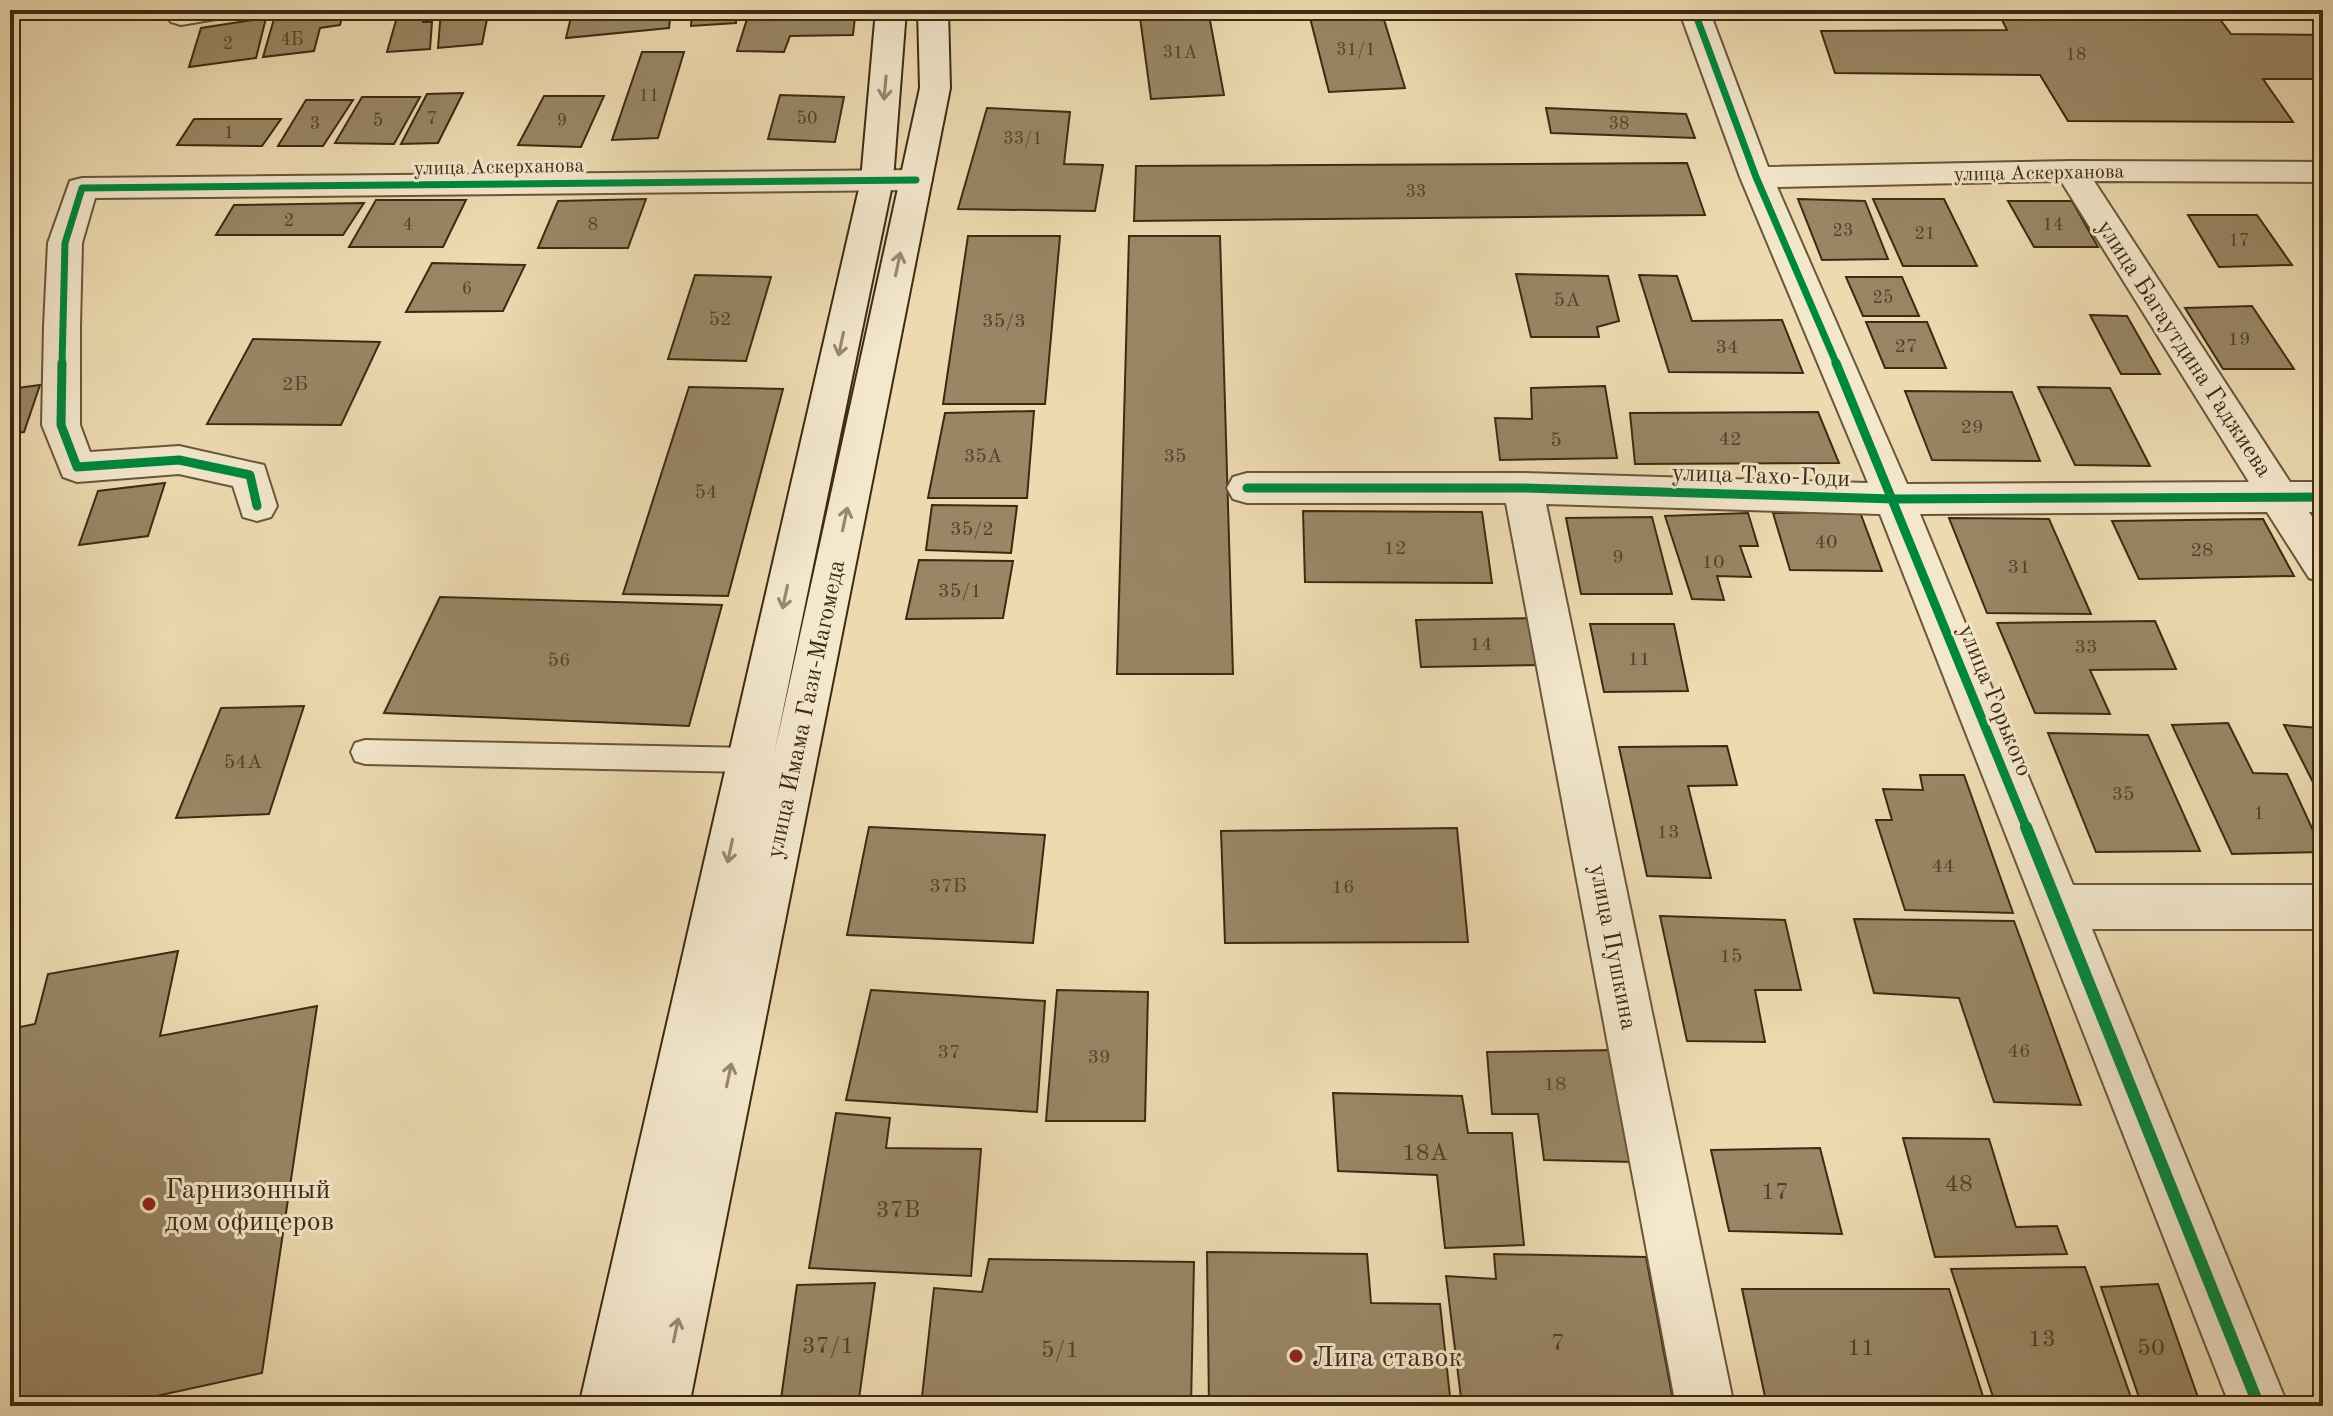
<svg xmlns="http://www.w3.org/2000/svg" width="2333" height="1416" font-family="'Old Standard TT',serif">
<style>
.building{fill:#998665;stroke:#3e2a13;stroke-width:2}
.lines{fill:none;stroke-linecap:round;stroke-linejoin:round}
.service-casing{stroke:#6a563a;stroke-width:4}
.minor-casing{stroke:#6a563a;stroke-width:4}
.secondary-casing{stroke:#3e2a13;stroke-width:4}
.service{fill:#f3e7cc;fill-rule:evenodd}
.minor{fill:#f3e7cc;fill-rule:evenodd}
.secondary{fill:#f3e7cc;fill-rule:evenodd}
.cycleway-far2-casing{stroke:#f3e7cc;stroke-width:11}
.cycleway-far1-casing{stroke:#f3e7cc;stroke-width:14}
.cycleway-casing{stroke:#f3e7cc;stroke-width:17}
.cycleway-far2{stroke:#00873e;stroke-width:7}
.cycleway-far1{stroke:#00873e;stroke-width:9}
.cycleway{stroke:#00873e;stroke-width:12}
.oneway{stroke:#988870}
.poi-dot{fill:#8f2418;stroke:#f3e7cc;stroke-width:3}
.labels{text-anchor:middle;stroke-width:6;stroke-linejoin:round;paint-order:stroke}
.far-number-label{font-size:18px;fill:#554128}
.far-street-label{font-size:20px;fill:#3e2a13;stroke:#f3e7cc}
.number-label{font-size:20px;fill:#554128}
.street-label{font-size:24px;fill:#3e2a13;stroke:#f3e7cc}
.near-number-label{font-size:24px;fill:#554128}
.near-poi-label{font-size:28px;fill:#3e2a13;stroke:#f3e7cc;text-anchor:start}
</style>
<rect width="100%" height="100%" fill="#eddab1"/>
<filter id="stains"><feTurbulence type="fractalNoise" baseFrequency=".0025" numOctaves="4"/><feColorMatrix values="0 0 0 0 .2 0 0 0 0 .09 0 0 0 0 .02 0 0 0 .5 -.17"/></filter>
<radialGradient id="worn" r=".72"><stop offset=".6" stop-color="#630" stop-opacity="0"/><stop offset="1" stop-color="#630" stop-opacity=".3"/></radialGradient>
<g class="building">
<path d="M330,10H344L340,25L320,28L314,51L263,57L274,19Z"/>
<path d="M399,10H424L423,22H432L430,49L387,52Z"/>
<path d="M441,10H501V17L487,19L482,44L438,48Z"/>
<path d="M603,10H671L669,28L566,38L572,13Z"/>
<path d="M692,10H736V23L691,26Z"/>
<path d="M1139,10H1208L1224,95L1151,99Z"/>
<path d="M1308,10H1381L1405,88L1329,92Z"/>
<path d="M1997,10H2213L2231,34L2323,35V79H2263L2293,122L2068,121L2040,75L1835,73L1821,31L2007,30Z"/>
<path d="M855,17L853,35L790,36L784,52L737,51L747,19Z"/>
<path d="M266,18L256,58L189,67L201,28Z"/>
<path d="M642,52H684L658,138L612,140Z"/>
<path d="M463,93L438,143L401,144L427,94Z"/>
<path d="M780,95L844,97L835,142L768,139Z"/>
<path d="M544,96H604L581,147L518,145Z"/>
<path d="M362,97H420L394,144L335,143Z"/>
<path d="M306,100H353L323,146H278Z"/>
<path d="M987,108L1070,112L1064,164L1103,165L1095,211L958,209Z"/>
<path d="M1546,108L1686,114L1695,138L1551,133Z"/>
<path d="M194,119H281L262,146L177,145Z"/>
<path d="M1687,163L1705,215L1134,221L1136,166Z"/>
<path d="M646,199L628,248H538L558,201Z"/>
<path d="M1798,199L1865,201L1888,259L1822,260Z"/>
<path d="M1873,199H1944L1977,266H1903Z"/>
<path d="M376,200H466L443,247H349Z"/>
<path d="M2008,201H2072L2098,247H2034Z"/>
<path d="M364,203L343,235H216L234,205Z"/>
<path d="M2188,215H2257L2292,265L2219,267Z"/>
<path d="M968,236H1060L1045,404H943Z"/>
<path d="M1129,236H1220L1233,674H1117Z"/>
<path d="M432,263L525,265L503,311L406,312Z"/>
<path d="M1516,274L1608,276L1619,321L1597,327L1599,337H1531Z"/>
<path d="M695,275L771,277L746,361L668,359Z"/>
<path d="M1639,275L1677,276L1692,321L1782,320L1803,373L1669,372Z"/>
<path d="M1846,277H1902L1919,316H1863Z"/>
<path d="M2252,306L2294,369H2223L2185,308Z"/>
<path d="M2090,315L2127,316L2160,374H2121Z"/>
<path d="M1866,322H1927L1946,368H1885Z"/>
<path d="M253,339L380,342L341,425L207,424Z"/>
<path d="M40,385L24,432L10,434V389Z"/>
<path d="M1605,386L1617,458L1500,460L1495,418L1532,419L1531,388Z"/>
<path d="M689,387L783,389L728,596L623,594Z"/>
<path d="M2038,387L2110,388L2150,466L2075,465Z"/>
<path d="M1905,391L2012,392L2040,461L1932,460Z"/>
<path d="M1034,411L1027,498H928L945,413Z"/>
<path d="M1818,412L1839,463L1635,464L1630,413Z"/>
<path d="M165,483L148,536L79,545L98,491Z"/>
<path d="M932,505L1017,506L1011,553L926,550Z"/>
<path d="M1303,511L1482,512L1492,583L1305,582Z"/>
<path d="M1860,512L1882,571L1790,570L1773,513Z"/>
<path d="M1748,513L1758,546H1740L1751,577L1717,576L1724,600L1692,599L1665,516Z"/>
<path d="M1652,517L1672,594H1581L1566,518Z"/>
<path d="M1949,518L2049,519L2091,614L1987,613Z"/>
<path d="M2263,519L2294,576L2139,579L2112,521Z"/>
<path d="M919,560L1013,561L1003,618L906,619Z"/>
<path d="M440,597L722,605L689,726L384,713Z"/>
<path d="M1539,618L1547,665L1421,667L1416,620Z"/>
<path d="M2155,621L2176,669L2090,670L2110,714L2035,713L1997,623Z"/>
<path d="M1590,624H1674L1688,691L1604,692Z"/>
<path d="M304,706L269,814L176,818L221,708Z"/>
<path d="M2228,723L2253,773L2287,774L2323,852L2232,854L2172,725Z"/>
<path d="M2284,725L2319,728L2323,735V802Z"/>
<path d="M2048,733L2148,735L2200,851L2096,852Z"/>
<path d="M1727,746L1737,785L1688,786L1711,878L1647,876L1619,747Z"/>
<path d="M1920,775H1964L2013,913L1905,910L1876,820H1892L1883,789L1923,790Z"/>
<path d="M869,827L1045,835L1033,943L847,935Z"/>
<path d="M1457,828L1468,942L1225,943L1221,831Z"/>
<path d="M1660,916L1785,920L1801,990H1755L1765,1042L1687,1041Z"/>
<path d="M1854,919L2014,921L2081,1105L1994,1102L1959,998L1874,993Z"/>
<path d="M178,951L160,1036L317,1006L262,1373L111,1406H10V1029L35,1024L48,974Z"/>
<path d="M871,990L1045,1001L1037,1112L846,1100Z"/>
<path d="M1057,990L1148,992L1145,1121H1046Z"/>
<path d="M1615,1050L1634,1162L1544,1160L1538,1114H1492L1487,1052Z"/>
<path d="M1333,1093L1462,1096L1468,1133H1512L1524,1245L1445,1248L1437,1175L1338,1171Z"/>
<path d="M836,1113L890,1118L886,1148L981,1149L971,1276L809,1268Z"/>
<path d="M1903,1138L1989,1139L2016,1227L2057,1226L2067,1254L1935,1257Z"/>
<path d="M1820,1148L1842,1234L1729,1231L1711,1150Z"/>
<path d="M1207,1252L1367,1254L1371,1303L1440,1304L1451,1406H1209Z"/>
<path d="M1494,1254L1646,1257L1674,1406H1462L1446,1276L1496,1279Z"/>
<path d="M989,1259L1194,1262L1191,1406H921L934,1288L982,1292Z"/>
<path d="M2085,1267L2134,1406H1996L1951,1269Z"/>
<path d="M875,1283L858,1406H780L797,1285Z"/>
<path d="M2158,1284L2201,1406H2142L2101,1287Z"/>
<path d="M1742,1289H1949L1986,1406H1767Z"/>
</g>
<g class="lines">
<g class="service-casing">
<path id="service" d="M365,740L750,748L760,751L764,760L760,769L750,772L365,764L355,761L351,752L355,743Z"/>
</g>
<g class="minor-casing">
<g id="minor">
<path d="M171,10H239L234,16L181,25L171,22L166,16Z"/>
<path d="M1679,10H1709L1768,167L2071,161L2323,162V182L2094,181L2290,482H2323V512H2309L2323,533V583L2309,578L2267,512L1920,514L2073,885H2323V929H2092L2288,1406H2230L1880,514L1546,504L1734,1406H1676L1506,503H1247L1233,499L1227,488L1233,477L1247,473H1523L1868,483L1740,177ZM2061,181L2249,482L1907,484L1777,187Z"/>
<path d="M916,170L928,173L932,180L928,187L916,190L95,198L82,243L80,326V425L90,452L179,446L264,465L277,506L271,517L257,521L243,517L233,486L179,474L77,482L63,477L42,425L44,326L48,243L70,181L82,178Z"/>
</g>
</g>
<g class="secondary-casing">
<path id="secondary" d="M876,10H906L893,180L774,754L920,88L918,10H948L950,88L689,1406H579L861,180Z"/>
</g>
<use href="#service" class="service"/>
<use href="#minor" class="minor"/>
<use href="#secondary" class="secondary"/>
<g class="cycleway-far2-casing">
<g id="cycleway-far2">
<path d="M1694,10L1756,177L1837,365"/>
<path d="M62,365L65,243L82,188L916,180"/>
</g>
</g>
<g class="cycleway-far1-casing">
<g id="cycleway-far1">
<path d="M62,363L61,425L77,467L179,460L250,475L257,506"/>
<path d="M1836,363L2027,829"/>
<path d="M1247,488H1523L1894,499L2323,497"/>
</g>
</g>
<g class="cycleway-casing">
<path id="cycleway" d="M2026,827L2259,1406"/>
</g>
<use href="#cycleway-far2" class="cycleway-far2"/>
<use href="#cycleway-far1" class="cycleway-far1"/>
<use href="#cycleway" class="cycleway"/>
</g>
<defs><path id="oneway-shaft" d="M-6 0H5M1.5-3L5.5 0L1.5 3" fill="none" stroke-width="1.6" stroke-linecap="round" stroke-linejoin="round" transform="scale(2)"/></defs>
<g class="oneway">
<use href="#oneway-shaft" transform="translate(885 88) rotate(95)"/>
<use href="#oneway-shaft" transform="translate(898 264) rotate(-78)"/>
<use href="#oneway-shaft" transform="translate(841 344) rotate(102)"/>
<use href="#oneway-shaft" transform="translate(845 519) rotate(-78)"/>
<use href="#oneway-shaft" transform="translate(785 597) rotate(102)"/>
<use href="#oneway-shaft" transform="translate(730 851) rotate(102)"/>
<use href="#oneway-shaft" transform="translate(729 1075) rotate(-78)"/>
<use href="#oneway-shaft" transform="translate(676 1330) rotate(-78)"/>
</g>
<g class="poi-dot">
<circle cx="149" cy="1204" r="8"/>
<circle cx="1296" cy="1356" r="8"/>
</g>
<g class="labels">
<g class="far-number-label">
<text x="292" y="45">4Б</text>
<text x="228" y="49">2</text>
<text x="1356" y="55">31/1</text>
<text x="1180" y="58">31А</text>
<text x="2076" y="60">18</text>
<text x="649" y="101">11</text>
<text x="432" y="124">7</text>
<text x="807" y="124">50</text>
<text x="378" y="126">5</text>
<text x="562" y="126">9</text>
<text x="315" y="129">3</text>
<text x="1619" y="129">38</text>
<text x="229" y="138">1</text>
<text x="1023" y="144">33/1</text>
<text x="1416" y="197">33</text>
<text x="289" y="226">2</text>
<text x="408" y="230">4</text>
<text x="593" y="230">8</text>
<text x="2053" y="230">14</text>
<text x="1843" y="236">23</text>
<text x="1925" y="239">21</text>
<text x="2239" y="246">17</text>
<text x="467" y="294">6</text>
<text x="1883" y="303">25</text>
</g>
<g class="far-street-label">
<text transform="translate(499 166) rotate(-1)" y="7">улица Аскерханова</text>
<text transform="translate(2039 172) rotate(-1)" y="7">улица Аскерханова</text>
</g>
<g class="number-label">
<text x="1567" y="306">5А</text>
<text x="720" y="325">52</text>
<text x="1004" y="327">35/3</text>
<text x="2239" y="345">19</text>
<text x="1906" y="352">27</text>
<text x="1727" y="353">34</text>
<text x="295" y="390">2Б</text>
<text x="1972" y="433">29</text>
<text x="1730" y="445">42</text>
<text x="1556" y="446">5</text>
<text x="983" y="462">35А</text>
<text x="1175" y="462">35</text>
<text x="706" y="498">54</text>
<text x="972" y="535">35/2</text>
<text x="1826" y="548">40</text>
<text x="1395" y="554">12</text>
<text x="2202" y="556">28</text>
<text x="1618" y="563">9</text>
<text x="1713" y="568">10</text>
<text x="2019" y="573">31</text>
<text x="960" y="597">35/1</text>
<text x="1481" y="650">14</text>
<text x="2086" y="653">33</text>
<text x="1639" y="665">11</text>
<text x="559" y="666">56</text>
<text x="243" y="768">54А</text>
<text x="2123" y="800">35</text>
<text x="2259" y="819">1</text>
<text x="1668" y="838">13</text>
<text x="1943" y="872">44</text>
<text x="948" y="892">37Б</text>
<text x="1343" y="893">16</text>
<text x="1731" y="962">15</text>
<text x="2019" y="1057">46</text>
<text x="949" y="1058">37</text>
<text x="1099" y="1063">39</text>
<text x="1555" y="1090">18</text>
</g>
<g class="street-label">
<text transform="translate(2185 348) rotate(57)" y="8">улица Багаутдина Гаджиева</text>
<text transform="translate(1761 475) rotate(2)" y="8">улица Тахо-Годи</text>
<text transform="translate(1996 700) rotate(68)" y="8">улица Горького</text>
<text transform="translate(805 709) rotate(-78)" y="8">улица Имама Гази-Магомеда</text>
<text transform="translate(1614 947) rotate(79)" y="8">улица Пушкина</text>
</g>
<g class="near-number-label">
<text x="1425" y="1160">18А</text>
<text x="1959" y="1191">48</text>
<text x="1775" y="1199">17</text>
<text x="898" y="1217">37В</text>
<text x="2042" y="1346">13</text>
<text x="1558" y="1350">7</text>
<text x="828" y="1353">37/1</text>
<text x="1861" y="1355">11</text>
<text x="2151" y="1355">50</text>
<text x="1060" y="1357">5/1</text>
</g>
<g class="near-poi-label">
<text x="165" y="1198">Гарнизонный<tspan x="165" dy="32">дом офицеров</tspan></text>
<text x="1312" y="1366">Лига ставок</text>
</g>
</g>
<rect width="2333" height="1416" fill="none" stroke="#eddab1" stroke-width="40"/>
<rect x="12" y="12" width="2309" height="1392" fill="none" stroke="#3e2a13" stroke-width="4"/>
<rect x="20" y="20" width="2293" height="1376" fill="none" stroke="#3e2a13" stroke-width="2"/>
<rect width="100%" height="100%" filter="url(#stains)"/>
<rect width="100%" height="100%" fill="url(#worn)"/>
</svg>
